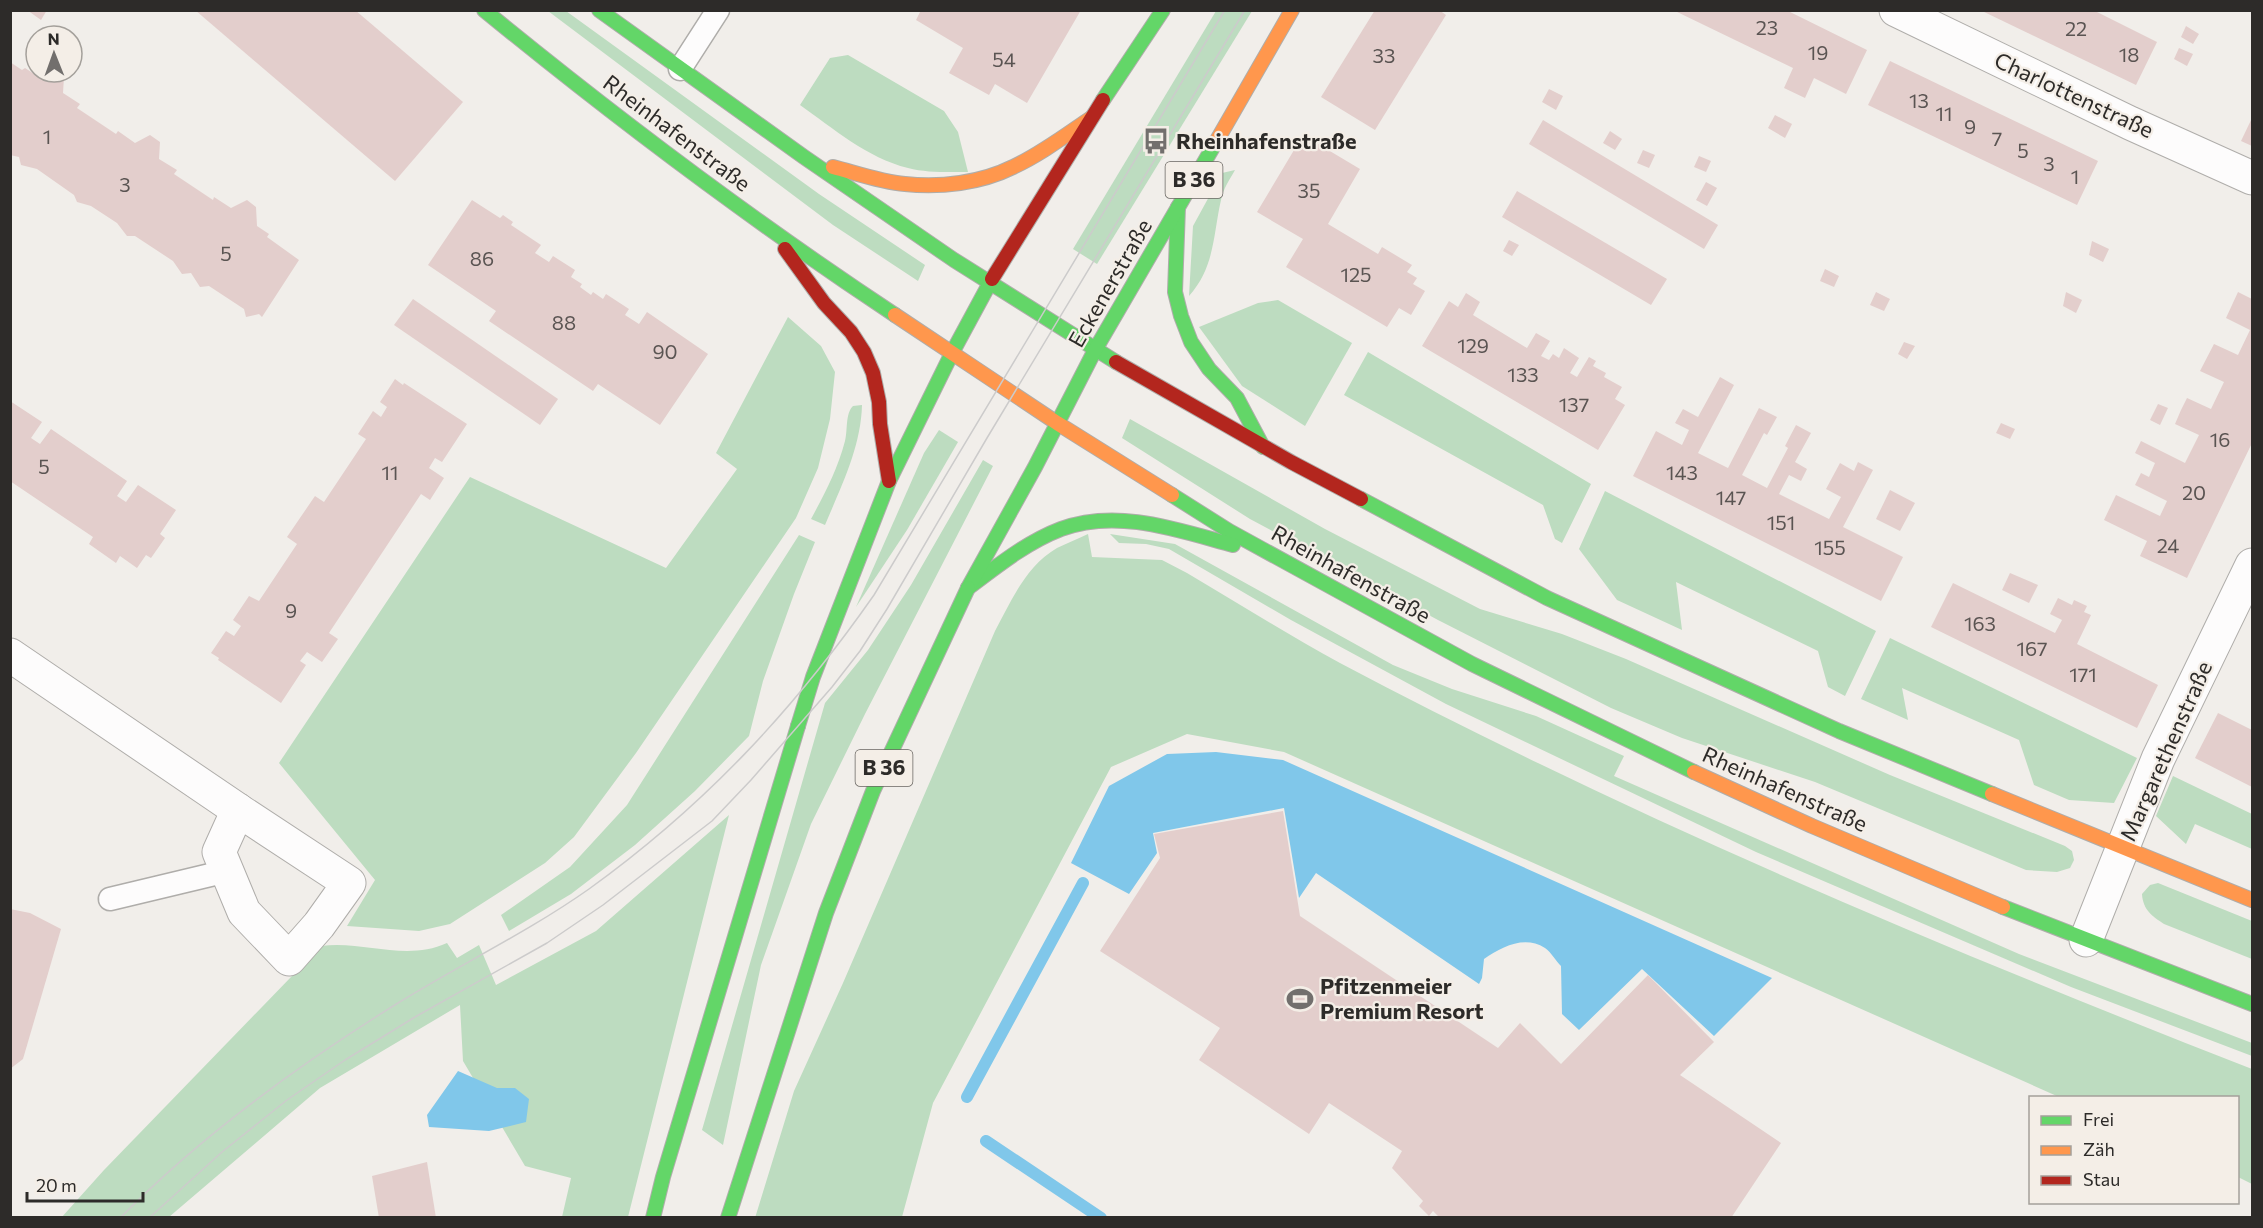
<svg xmlns="http://www.w3.org/2000/svg" width="2263" height="1228" font-family="Commissioner,sans-serif">
<style>
.green{fill:#bddcc0}
.water{fill:#80c7ea}
.lines{fill:none;stroke-linecap:round;stroke-linejoin:round}
.stream{stroke:#80c7ea;stroke-width:12}
.building{fill:#e3cecc}
.lane-casing{stroke:#afadaa;stroke-width:25}
.street-casing{stroke:#afadaa;stroke-width:35}
.fast-casing{stroke:#afadaa;stroke-width:16}
.slow-casing{stroke:#afadaa;stroke-width:16}
.jam-casing{stroke:#afadaa;stroke-width:16}
.lane{stroke:#fdfcfc;stroke-width:22}
.street{stroke:#fdfcfc;stroke-width:33}
.fast{stroke:#63d668;stroke-width:14}
.slow{stroke:#ff974d;stroke-width:14}
.jam{stroke:#b3261e;stroke-width:14}
.tram{stroke:#cccbcb;stroke-width:1.5}
.labels{text-anchor:middle;stroke-width:4.5;stroke-linejoin:round;paint-order:stroke}
.number-label{font-size:20px;fill:#5a5452}
.shield{fill:#f4eee7;stroke:#696662;stroke-width:1.5}
.shield-label{font-size:21px;font-weight:bold;fill:#2d2b29}
.street-label{font-size:22px;fill:#2d2b29;stroke:#f4eee7}
.poi-label{font-size:22px;font-weight:bold;fill:#2d2b29;stroke:#f4eee7;text-anchor:start}
</style>
<rect width="100%" height="100%" fill="#f1eeea"/>
<g class="green">
<path d="M548,11H566L819,194L925,265L918,281L833,225Z"/>
<path d="M1216,11H1252L1097,264L1073,249Z"/>
<path d="M848,55L944,111L958,132L968,172C948,172 927,173 908,168C867,158 833,128 800,105L830,58Z"/>
<path d="M1235,170C1230,179 1223,189 1221,200C1213,235 1215,267 1189,296L1193,226L1222,173Z"/>
<path d="M1278,300L1352,343L1305,426L1242,386L1199,327L1258,303Z"/>
<path d="M788,317L821,346L835,372L830,419L818,468L796,518L636,753L574,837L545,863L450,924L419,931L347,926L375,880L279,763L470,477L666,568L737,469L716,453Z"/>
<path d="M1368,352L1591,484L1562,543L1555,539L1543,505L1344,395Z"/>
<path d="M862,405C861,447 841,487 825,525L811,519C825,493 837,471 845,441C848,430 845,414 853,406Z"/>
<path d="M1130,419L1325,529L1480,609L1562,634L1626,659L1890,775L2065,846L2072,851L2074,860L2070,868L2057,872L2026,870L1815,782L1682,738L1611,708L1438,620L1250,519L1122,438Z"/>
<path d="M939,430L958,442L907,530L856,607L924,453Z"/>
<path d="M983,460L993,466L865,714L811,824L761,965L723,1145L702,1130L825,703L868,650L911,585Z"/>
<path d="M1605,491L1876,631L1845,696L1828,687L1818,651L1676,582L1682,630L1617,600L1579,549Z"/>
<path d="M1088,534L1092,557L1162,560L1187,573C1238,603 1288,635 1340,663C1635,819 1942,948 2252,1069V1184L2238,1177V1098L2059,1097L1284,752L1187,734L1111,767L933,1103L902,1217L755,1218L794,1091L843,983L995,631C1011,601 1026,566 1057,548C1067,543 1078,539 1088,534Z"/>
<path d="M1110,534L1175,544L1393,665L1452,689L1536,716L1624,756L1614,776L2019,954L2252,1043V1056L2071,987L1756,852L1446,704L1291,620L1169,549L1146,544L1119,543Z"/>
<path d="M799,535L815,542L794,594L763,681L749,736L695,791L635,845L571,894L509,931L501,915L570,867L627,805Z"/>
<path d="M1890,638L2137,758L2114,803L2069,800L2034,785L2019,740L1902,688L1908,720L1861,699Z"/>
<path d="M2173,776L2252,814V849L2195,824L2186,844L2156,816Z"/>
<path d="M729,815L628,1217H562L571,1178L525,1166L463,1061L460,1005L320,1088L169,1217L61,1218L104,1170L321,946C363,940 405,962 447,943L457,958L479,945L496,985L596,931Z"/>
<path d="M2158,883L2252,921V959L2164,924C2152,916 2143,910 2142,894L2150,885Z"/>
</g>
<g class="water">
<path d="M1216,752L1283,760L1772,978L1714,1036L1642,969L1579,1030L1562,1014L1561,966C1556,961 1551,952 1545,948C1524,935 1502,947 1484,959L1482,978L1479,984L1316,873L1299,898L1284,808L1153,833L1157,853L1129,894L1071,863L1109,786L1167,754Z"/>
<path d="M458,1071L497,1088H515L529,1099L526,1122L489,1131L429,1127L427,1115Z"/>
</g>
<g class="lines">
<g class="stream">
<path d="M967,1097L1083,883"/>
<path d="M986,1141L1101,1218"/>
</g>
</g>
<g class="building">
<path d="M27,10H47L41,20Z"/>
<path d="M195,10H355L463,102L395,181Z"/>
<path d="M921,10H1081L1027,103L995,84L989,95L949,73L963,48L916,20Z"/>
<path d="M1375,10H1439L1446,15L1375,130L1321,97Z"/>
<path d="M1673,10H1786L1867,50L1846,94L1814,78L1805,98L1784,88L1793,68Z"/>
<path d="M1980,10H2093L2157,42L2136,85Z"/>
<path d="M2186,26L2199,34L2193,44L2181,37Z"/>
<path d="M2179,48L2193,54L2187,66L2174,59Z"/>
<path d="M1890,61L2098,161L2077,205L1868,105Z"/>
<path d="M10,62L22,70L25,68L39,77L51,72H57L64,77L63,93L80,104L77,108L116,134L118,131L135,143L150,135L160,142L159,159L177,170L174,174L213,200L214,197L231,208L247,200L256,207L257,226L269,234L267,237L299,260L262,317L259,314L246,317L244,309L209,286L200,287L191,273L182,274L173,261L135,236H127L117,223L91,206L77,202L74,195L37,169L21,165L19,157L10,155Z"/>
<path d="M1549,89L1563,96L1556,110L1542,102Z"/>
<path d="M1775,115L1792,124L1785,138L1768,128Z"/>
<path d="M2252,118V146L2241,141Z"/>
<path d="M1543,120L1718,225L1704,249L1529,144Z"/>
<path d="M1610,131L1622,139L1615,150L1603,143Z"/>
<path d="M1303,135L1360,169L1328,224L1378,254L1382,247L1412,265L1407,272L1417,278L1413,284L1425,291L1411,315L1399,308L1387,327L1286,267L1303,239L1257,212Z"/>
<path d="M1643,150L1655,155L1649,168L1637,163Z"/>
<path d="M1699,156L1711,161L1706,172L1694,167Z"/>
<path d="M1706,182L1717,188L1707,206L1696,200Z"/>
<path d="M1517,191L1667,279L1651,305L1502,217Z"/>
<path d="M472,200L500,218L503,215L513,222L511,225L541,245L535,253L549,262L553,256L575,270L571,277L582,284L580,287L591,295L593,292L603,299L606,294L629,309L625,315L639,324L647,312L708,354L660,425L598,384L593,391L489,321L496,311L428,265Z"/>
<path d="M1509,240L1519,245L1512,256L1503,251Z"/>
<path d="M2092,241L2109,249L2103,262L2089,255Z"/>
<path d="M1825,269L1839,276L1834,287L1820,281Z"/>
<path d="M1876,292L1890,299L1884,311L1870,305Z"/>
<path d="M2066,292L2082,300L2076,313L2063,306Z"/>
<path d="M2238,292L2252,299V443L2187,578L2140,556L2147,541L2104,520L2116,495L2160,516L2167,501L2135,485L2141,473L2149,477L2155,463L2135,453L2141,441L2185,463L2199,435L2175,424L2181,410L2187,398L2211,409L2224,382L2200,371L2214,344L2238,355L2250,330L2226,318Z"/>
<path d="M1466,293L1480,302L1473,315L1527,348L1536,333L1550,341L1541,356L1549,360L1553,354L1559,358L1564,348L1579,358L1570,373L1577,377L1589,357L1596,361L1593,366L1606,373L1604,377L1622,387L1615,399L1625,405L1598,450L1422,346L1449,301L1458,307Z"/>
<path d="M413,299L558,399L540,425L394,325Z"/>
<path d="M1904,342L1915,346L1907,359L1898,354Z"/>
<path d="M1720,377L1734,385L1698,453L1728,468L1759,408L1777,417L1767,435L1764,433L1742,475L1767,488L1788,448L1785,446L1796,425L1811,433L1795,462L1807,469L1801,481L1789,475L1779,494L1829,519L1841,497L1826,489L1840,463L1854,471L1858,462L1873,470L1843,527L1903,557L1881,601L1633,476L1656,431L1682,445L1689,430L1675,423L1683,409L1698,417Z"/>
<path d="M395,379L403,385L404,383L467,424L442,462L435,458L429,468L444,478L430,500L421,494L329,633L338,639L322,662L307,652L300,661L306,665L281,703L218,660L219,658L211,653L226,631L234,636L241,626L233,620L249,596L259,601L297,544L287,537L315,496L324,502L366,439L358,434L373,411L381,417L387,407L380,402Z"/>
<path d="M10,401L42,422L31,438L40,444L51,429L127,481L117,496L126,502L138,485L176,510L160,534L165,538L151,558L146,555L137,568L120,556L116,563L89,544L93,537L10,481Z"/>
<path d="M2158,404L2168,408L2160,425L2150,420Z"/>
<path d="M2001,423L2015,429L2010,439L1996,433Z"/>
<path d="M1890,490L1915,503L1900,531L1876,519Z"/>
<path d="M2010,573L2038,585L2029,603L2002,590Z"/>
<path d="M1953,583L2055,633L2062,620L2050,614L2058,598L2072,605L2074,600L2087,606L2084,612L2091,615L2077,644L2158,685L2137,728L1931,627Z"/>
<path d="M2218,713L2252,730V787L2195,758Z"/>
<path d="M1283,811L1300,916L1498,1048L1520,1023L1561,1064L1648,975L1714,1042L1680,1075L1781,1143L1731,1218H1440L1433,1211L1429,1216L1419,1206L1423,1201L1392,1168L1402,1151L1329,1103L1309,1134L1199,1060L1220,1028L1100,951L1160,858L1154,834Z"/>
<path d="M10,909L30,913L61,929L23,1059L10,1069Z"/>
<path d="M427,1162L436,1218H379L372,1176Z"/>
</g>
<g class="lines">
<g class="lane-casing">
<g id="lane">
<path d="M680,69L718,10"/>
<path d="M110,899L227,871"/>
</g>
</g>
<g class="street-casing">
<g id="street">
<path d="M1896,10L2130,123L2252,178"/>
<path d="M10,655L238,810"/>
<path d="M238,810L349,883L319,925L289,959L244,912L219,852Z"/>
<path d="M2086,940L2158,759L2252,565"/>
</g>
</g>
<g class="fast-casing">
<g id="fast">
<path d="M484,10C616,118 753,221 895,315"/>
<path d="M599,10L804,157L954,260L1116,362"/>
<path d="M1103,100L1163,10"/>
<path d="M1178,207L1175,292L1181,316L1191,342L1209,369L1237,398L1263,447"/>
<path d="M1172,495L1229,531L1472,664L1694,772"/>
<path d="M1361,499L1547,598L1839,731L1992,794"/>
<path d="M968,588C997,566 1027,542 1061,529C1117,508 1178,530 1233,545"/>
<path d="M968,588L1035,467L1095,350L1216,142"/>
<path d="M798,726L813,677L889,481L952,353L992,279"/>
<path d="M2003,907L2252,1004"/>
<path d="M653,1218L663,1177L798,726"/>
<path d="M728,1218L826,913L873,791L968,588"/>
</g>
</g>
<g class="slow-casing">
<g id="slow">
<path d="M1216,142L1292,10"/>
<path d="M833,167C856,173 881,182 905,184C940,188 981,183 1013,167C1041,154 1066,135 1091,118"/>
<path d="M895,315L1057,423L1172,495"/>
<path d="M1694,772L1812,826L2003,907"/>
<path d="M1992,794L2252,900"/>
</g>
</g>
<g class="jam-casing">
<g id="jam">
<path d="M785,249L824,303L851,332L864,352L873,373L879,402L880,424L889,481"/>
<path d="M992,279L1103,100"/>
<path d="M1116,362L1291,462L1361,499"/>
</g>
</g>
<use href="#lane" class="lane"/>
<use href="#street" class="street"/>
<use href="#fast" class="fast"/>
<use href="#slow" class="slow"/>
<use href="#jam" class="jam"/>
<g class="tram">
<path d="M120,1218C203,1134 298,1065 398,1003C461,964 528,932 589,889C704,806 793,711 874,595L1225,10"/>
<path d="M149,1218L222,1152L287,1100L345,1060L415,1017L547,943L603,905L712,821L751,780L832,687L860,651L887,609L987,438L1245,10"/>
</g>
</g>
<defs>
<g id="bus-bare" transform="scale(2.07)"><path d="M-5-6H5V4H4V6H2V4H-2V6H-4V4H-5ZM-3.5-4V0h7V-4ZM-3.5 1.2v1.5H-2V1.2ZM2 1.2v1.5H3.5V1.2Z" fill="#726f6d" stroke="#f4eee7" stroke-width="2.5" paint-order="stroke"/></g>
<g id="stadium-bare" transform="scale(2.07)"><path d="M0-5a6.5 5 0 1 0 0 10a6.5 5 0 1 0 0-10ZM-3.5-1.8h7v3.6h-7Z" fill="#726f6d" stroke="#f4eee7" stroke-width="2.5" paint-order="stroke"/></g>
</defs>
<g fill-rule="evenodd">
<use href="#bus-bare" x="1156" y="141"/>
<use href="#stadium-bare" x="1300" y="999"/>
</g>
<g class="labels">
<g class="number-label">
<text x="1767" y="35">23</text>
<text x="2076" y="36">22</text>
<text x="1818" y="60">19</text>
<text x="2129" y="62">18</text>
<text x="1384" y="63">33</text>
<text x="1004" y="67">54</text>
<text x="1919" y="108">13</text>
<text x="1944" y="121">11</text>
<text x="1970" y="134">9</text>
<text x="47" y="144">1</text>
<text x="1997" y="146">7</text>
<text x="2023" y="158">5</text>
<text x="2049" y="171">3</text>
<text x="2075" y="184">1</text>
<text x="125" y="192">3</text>
<text x="1309" y="198">35</text>
<text x="226" y="261">5</text>
<text x="482" y="266">86</text>
<text x="1356" y="282">125</text>
<text x="564" y="330">88</text>
<text x="1473" y="353">129</text>
<text x="665" y="359">90</text>
<text x="1523" y="382">133</text>
<text x="1574" y="412">137</text>
<text x="2220" y="447">16</text>
<text x="44" y="474">5</text>
<text x="390" y="480">11</text>
<text x="1682" y="480">143</text>
<text x="2194" y="500">20</text>
<text x="1731" y="505">147</text>
<text x="1781" y="530">151</text>
<text x="2168" y="553">24</text>
<text x="1830" y="555">155</text>
<text x="291" y="618">9</text>
<text x="1980" y="631">163</text>
<text x="2032" y="656">167</text>
<text x="2083" y="682">171</text>
</g>
<g class="shield">
<rect x="1165.5" y="162" width="57" height="36" rx="4.5"/>
<rect x="855.5" y="750" width="57" height="36" rx="4.5"/>
</g>
<g class="shield-label">
<text x="1194" y="187">B 36</text>
<text x="884" y="775">B 36</text>
</g>
<g class="street-label">
<text transform="translate(2074 95) rotate(25)" y="8">Charlottenstraße</text>
<text transform="translate(677 133) rotate(37)" y="8">Rheinhafenstraße</text>
<text transform="translate(1110 283) rotate(-60)" y="8">Eckenerstraße</text>
<text transform="translate(1351 574) rotate(29)" y="8">Rheinhafenstraße</text>
<text transform="translate(2166 751) rotate(-66)" y="8">Margarethenstraße</text>
<text transform="translate(1785 789) rotate(24)" y="8">Rheinhafenstraße</text>
</g>
<g class="poi-label">
<text x="1176" y="149">Rheinhafenstraße</text>
<text x="1320" y="994">Pfitzenmeier<tspan x="1320" dy="25">Premium Resort</tspan></text>
</g>
</g>
<rect width="2263" height="1228" fill="none" stroke="#2d2b29" stroke-width="24"/>
<rect x="2029" y="1096" width="210" height="108" fill="#f4eee7" stroke="#a4a09b" stroke-width="1.5"/>
<rect x="2041" y="1116" width="30" height="9" fill="#63d668" stroke="#a4a09b" stroke-width="1.5"/>
<text x="2083" y="1126" font-size="18" fill="#2d2b29">Frei</text>
<rect x="2041" y="1146" width="30" height="9" fill="#ff974d" stroke="#a4a09b" stroke-width="1.5"/>
<text x="2083" y="1156" font-size="18" fill="#2d2b29">Zäh</text>
<rect x="2041" y="1176" width="30" height="9" fill="#b3261e" stroke="#a4a09b" stroke-width="1.5"/>
<text x="2083" y="1186" font-size="18" fill="#2d2b29">Stau</text>
<g transform="translate(54 54) rotate(359)"><circle r="28" fill="#f4eee7" stroke="#a4a09b" stroke-width="1.5"/>
<path d="M0-4.5L10 22L0 15L-10 22Z" fill="#726f6d"/>
<text y="-9" font-size="16" font-weight="bold" text-anchor="middle" fill="#2d2b29">N</text>
</g>
<path d="M27 1192v9h116v-9" fill="none" stroke="#2d2b29" stroke-width="3"/>
<text x="36" y="1192" font-size="18" fill="#2d2b29" stroke="#f4eee7" stroke-width="4.5" paint-order="stroke">20 m</text>
</svg>
